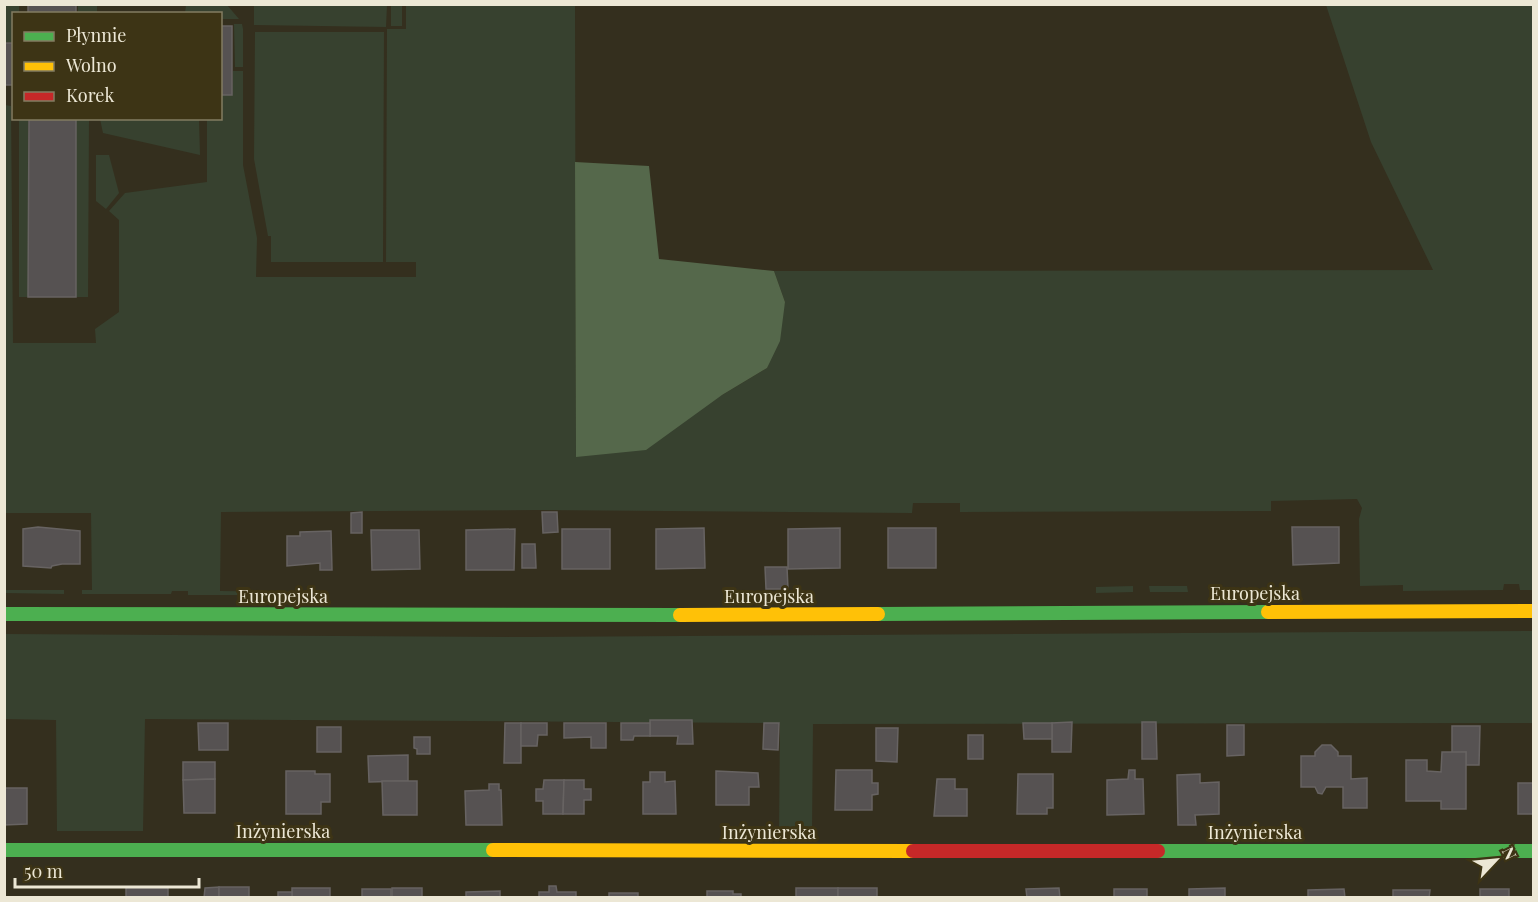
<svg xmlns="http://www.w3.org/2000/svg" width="1538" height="902" font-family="'Playfair Display',serif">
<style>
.green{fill:#37412f}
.forest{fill:#55684b}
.building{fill:#565252;stroke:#676362;stroke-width:1.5}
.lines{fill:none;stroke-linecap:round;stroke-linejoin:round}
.fast{stroke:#4caf50;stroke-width:14}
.slow{stroke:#ffc107;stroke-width:14}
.jam{stroke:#c62828;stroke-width:14}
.labels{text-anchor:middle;stroke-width:6;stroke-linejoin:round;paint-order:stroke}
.street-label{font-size:18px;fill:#ece7d5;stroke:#3d3415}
</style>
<rect width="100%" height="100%" fill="#342f1e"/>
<g class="green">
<path d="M4,5H19V13L14,14L13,42H5Z"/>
<rect x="78" y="5" width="19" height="8"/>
<path d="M186,5H227L239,19H221L220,14L185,13Z"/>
<path d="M254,5H387L386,27L254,25Z"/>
<rect x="391" y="5" width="11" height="21"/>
<path d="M406,5H575L576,456L722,395L767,368L785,302L774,271L1433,270L1371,142L1326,5H1533V590H1520L1519,584H1504L1503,590L1403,591V585L1360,586L1359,519L1362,508L1357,499L1271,501V511L960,512V503H913L912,513L538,510L221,512L220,591L311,592V595H188V591H172L171,594H82V590H92L91,513H5V105L11,106L13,343H96L95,329L119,312V220L109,211L125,193L207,182V119L220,118L221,95H232L233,71H243V165L257,238L256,277H416V262H386L387,29H406Z"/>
<path d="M234,24H242L243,29V67H235Z"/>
<path d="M255,32H384L383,262H271V236H268L254,159Z"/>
<rect x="19" y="119" width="9" height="178"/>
<path d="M76,119H89L88,297H76Z"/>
<path d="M100,119H199L200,155L103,133Z"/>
<path d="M96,155H109L119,193L106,209L96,201Z"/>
<path d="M1133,586V592L1096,593V587Z"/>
<path d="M1149,586H1187L1188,592H1150Z"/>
<path d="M5,590H64V594L5,593Z"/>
<path d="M1533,631V723L813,724L812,832H779L780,723L145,719L143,831H57L56,720L5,719V634L525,637Z"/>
</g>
<path class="forest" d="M575,162L649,166L659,259L774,271L785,302L780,341L767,368L722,395L646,450L576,457Z"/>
<g class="building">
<rect x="28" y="4" width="48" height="10"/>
<rect x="220" y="26" width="12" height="69"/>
<rect x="4" y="43" width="10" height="42"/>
<path d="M29,118H76V297H28Z"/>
<path d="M362,512V533H351V513Z"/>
<path d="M542,512H557L558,532L543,533Z"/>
<path d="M38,527L80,531V564H62L52,566L51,568L23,566V529Z"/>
<path d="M1292,527H1339V563L1293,565Z"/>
<path d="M704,528L705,568L656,569V529Z"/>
<path d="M840,528V568L788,569V529Z"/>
<rect x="888" y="528" width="48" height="40"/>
<path d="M515,529L514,570H466V530Z"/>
<rect x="562" y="529" width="48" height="40"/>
<path d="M371,530H419L420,569L372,570Z"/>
<path d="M331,531L332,570H320V563L287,566V536H300V532Z"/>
<path d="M522,544H535L536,568H522Z"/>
<path d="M765,567H787L788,589H766Z"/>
<path d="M650,720H692L693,744H677L678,736H650Z"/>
<path d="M1072,722L1071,752H1052V723Z"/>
<path d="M1142,722H1156L1157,759H1142Z"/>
<path d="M198,723H228V750H199Z"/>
<path d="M505,723H521V763H504Z"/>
<path d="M521,723H547V735H538L537,746H521Z"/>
<path d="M564,723H606V748H591V737L564,738Z"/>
<path d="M621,723H650V736H634L633,740H621Z"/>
<path d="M764,723H779L778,750L763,749Z"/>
<path d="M1023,723H1052V739H1024Z"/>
<path d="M1227,725H1244V755L1227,756Z"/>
<path d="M1452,726H1480L1479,765H1466V752L1452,753Z"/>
<rect x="317" y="727" width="24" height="25"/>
<path d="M876,728H898L897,762L876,761Z"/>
<rect x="968" y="735" width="15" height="24"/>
<path d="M414,737H430V754H417V749L414,748Z"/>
<path d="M1322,745H1331L1338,752V756H1351V779L1367,778V808H1343V787H1326L1322,794L1318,793L1315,787H1301V756H1315V752Z"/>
<path d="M1442,752H1466V809H1441V801H1406V760H1427V771L1441,772Z"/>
<path d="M408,755V781L369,782L368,756Z"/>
<path d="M183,762H215V779L183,780Z"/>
<path d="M836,770H872V783H878V794L872,795V810H835Z"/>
<path d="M1129,770H1135V779H1143L1144,814L1107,815V780L1128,779Z"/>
<path d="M286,771H315V774H330V802H321V814H286Z"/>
<path d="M716,771L758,773L759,787H749V805H716Z"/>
<path d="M650,772H665V782L675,781L676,814H643V782H650Z"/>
<path d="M1018,774H1053V808H1047V814H1017Z"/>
<path d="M1200,774V783L1219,782V814L1195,815L1196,825H1178L1177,775Z"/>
<path d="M215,779V813H184L183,780Z"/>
<path d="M937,779H955V789H967V816H934Z"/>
<path d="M544,780H564L563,814H543V801H536V789H543Z"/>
<path d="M564,780H584V789H591V800H584V814H563Z"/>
<path d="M382,781H417V815H383Z"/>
<rect x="1518" y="783" width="16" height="31"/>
<path d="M489,784H499V790H501L502,825H466L465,791L489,790Z"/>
<path d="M4,788H27V824L4,825Z"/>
<path d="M549,886H556L557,892H576V898H539V892H549Z"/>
<rect x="126" y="887" width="42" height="11"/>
<path d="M219,887V898H204L205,888Z"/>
<rect x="219" y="887" width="30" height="11"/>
<rect x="292" y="888" width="38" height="10"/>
<rect x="392" y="888" width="30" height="10"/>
<rect x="796" y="888" width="42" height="10"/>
<rect x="838" y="888" width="39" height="10"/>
<path d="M1059,888L1060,898H1027L1026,889Z"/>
<path d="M1225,888V898H1189V889Z"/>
<rect x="362" y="889" width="29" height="9"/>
<rect x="1114" y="889" width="33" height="9"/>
<path d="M1344,889L1345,898H1308V890Z"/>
<rect x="1480" y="889" width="29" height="9"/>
<path d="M1393,890H1430L1429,898H1393Z"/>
<path d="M500,891V898H466V892Z"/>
<path d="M707,891H733V894H741V898H707Z"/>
<rect x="278" y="892" width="14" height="6"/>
<path d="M609,893H638V897L646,898H609Z"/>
</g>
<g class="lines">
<g class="fast">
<path d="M4,614L680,615"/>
<path d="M878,614L1268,612"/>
<path d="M4,850H493"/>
<path d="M1158,851H1534"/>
</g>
<g class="slow">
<path d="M1268,612L1534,611"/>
<path d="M680,615L878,614"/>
<path d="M493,850L913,851"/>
</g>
<path class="jam" d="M913,851H1158"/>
</g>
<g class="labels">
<g class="street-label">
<text x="1255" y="600">Europejska</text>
<text x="283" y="603">Europejska</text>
<text x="769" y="603">Europejska</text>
<text x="283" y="838">Inżynierska</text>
<text x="769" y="839">Inżynierska</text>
<text x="1255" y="839">Inżynierska</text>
</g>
</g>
<rect width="1538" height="902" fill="none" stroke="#ece7d5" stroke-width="12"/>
<rect x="12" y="12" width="210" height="108" fill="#3d3415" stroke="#837c62" stroke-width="1.5"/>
<rect x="24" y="32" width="30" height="9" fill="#4caf50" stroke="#837c62" stroke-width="1.5"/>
<text x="66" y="42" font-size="18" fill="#ece7d5">Płynnie</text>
<rect x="24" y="62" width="30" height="9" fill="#ffc107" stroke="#837c62" stroke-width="1.5"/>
<text x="66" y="72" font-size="18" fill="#ece7d5">Wolno</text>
<rect x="24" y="92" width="30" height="9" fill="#c62828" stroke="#837c62" stroke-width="1.5"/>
<text x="66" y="102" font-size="18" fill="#ece7d5">Korek</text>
<g transform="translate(1496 860) rotate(64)" stroke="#3d3415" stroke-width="4.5" paint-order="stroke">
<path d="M0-4.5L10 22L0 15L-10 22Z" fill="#ece7d5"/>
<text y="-9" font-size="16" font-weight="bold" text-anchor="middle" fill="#ece7d5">N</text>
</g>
<path d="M15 878v9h184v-9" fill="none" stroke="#ece7d5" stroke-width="3"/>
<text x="24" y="878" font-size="18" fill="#ece7d5" stroke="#3d3415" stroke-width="4.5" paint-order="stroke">50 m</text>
</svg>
